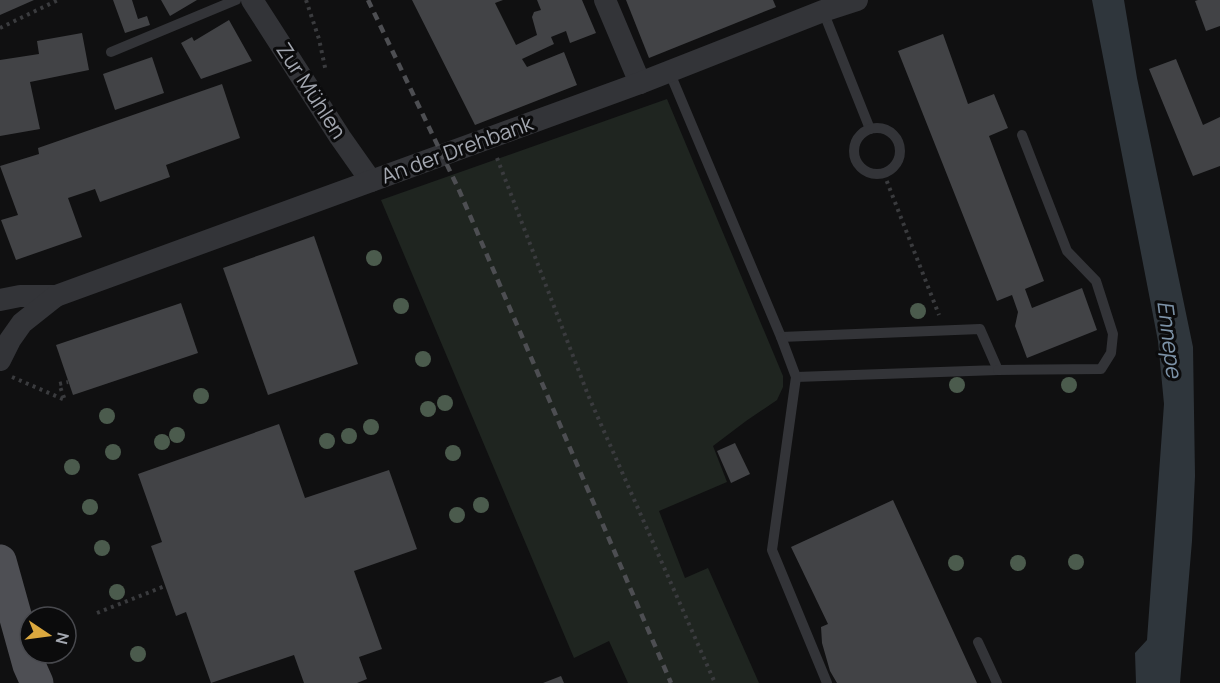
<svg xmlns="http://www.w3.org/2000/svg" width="1220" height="683" font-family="Manrope,sans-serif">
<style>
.green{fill:#1f2520}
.water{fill:#2f363c}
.building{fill:#424346}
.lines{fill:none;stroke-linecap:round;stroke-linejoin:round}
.path{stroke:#3a3b3e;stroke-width:4;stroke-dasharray:3 4.5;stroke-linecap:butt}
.lane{stroke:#333438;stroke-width:10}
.street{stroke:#333438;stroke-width:22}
.primary{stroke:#4e4f54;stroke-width:33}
.rail{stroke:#4d4e52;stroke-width:4.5;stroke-dasharray:8 6;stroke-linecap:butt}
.tree{fill:#4b5b4d}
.labels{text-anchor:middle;stroke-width:6;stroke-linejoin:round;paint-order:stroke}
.street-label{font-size:21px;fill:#a3a7b0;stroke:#0b0b0c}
.water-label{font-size:22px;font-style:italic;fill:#7d93a8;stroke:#0b0b0c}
</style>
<rect width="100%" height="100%" fill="#101011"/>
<path class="green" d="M667,99L783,376V387L777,400L746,421L713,446L727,482L659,511L685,578L708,568L759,683H628L609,641L574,658L381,200Z"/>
<path class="water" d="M1092,0H1124L1137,78L1193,347L1195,476L1192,541L1180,683H1136L1135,653L1147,640L1164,404L1158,341Z"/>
<g class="building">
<path d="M0,0H34L0,15Z"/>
<path d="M113,0H132L138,19L147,16L150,25L125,33Z"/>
<path d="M161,0H197L170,16Z"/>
<path d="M412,0H503L495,3L516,45L537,35L532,17L534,12L541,10L537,0H582L596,33L570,43L566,31L551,37L554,44L522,59L527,67L564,52L577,85L475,125Z"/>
<path d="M626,0H773L776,7L649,58Z"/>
<path d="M1198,0H1220V26L1206,31L1195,1Z"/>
<path d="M229,20L252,61L201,79L181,43L192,37L194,41Z"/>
<path d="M82,33L89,70L30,82L40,129L0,136V60L39,54L37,41Z"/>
<path d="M943,34L968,104L994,94L1008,128L989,136L1044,281L1025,289L1032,308L1082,288L1097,330L1027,358L1015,326L1018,312L1012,295L997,301L898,51Z"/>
<path d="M152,57L164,93L115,110L103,74Z"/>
<path d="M1176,59L1203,125L1220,117V166L1193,176L1149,69Z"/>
<path d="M222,84L240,138L166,165L170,177L100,202L95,189L68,198L82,237L16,260L1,220L18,215L0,166L39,154L38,148Z"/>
<path d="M314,236L358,364L268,395L223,268Z"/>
<path d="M181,303L198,353L73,395L56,345Z"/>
<path d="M279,424L305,498L389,470L417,549L354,571L382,649L359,657L367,679L357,683H304L294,655L211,683L186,612L176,616L151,546L162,542L138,474Z"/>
<path d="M735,443L750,474L731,483L717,451Z"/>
<path d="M893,500L977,683H837L830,671L822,643L821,627L828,624L791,547Z"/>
<path d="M561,676L564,683H543Z"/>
</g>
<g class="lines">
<g class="path">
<path d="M306,0L319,39L326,72"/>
<path d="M0,28L58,0"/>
<path d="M497,158L588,395L715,683"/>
<path d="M884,174L939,315"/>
<path d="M12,377L65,400L59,384L68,382"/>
<path d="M97,613L165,586"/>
</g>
<g class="lane">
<path d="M823,11L870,129"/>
<path d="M111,52L236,0"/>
<path d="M669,71L781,337L980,329L998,370L796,377"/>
<circle cx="877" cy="151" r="23"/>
<path d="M781,337L796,377L772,550L827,683"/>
<path d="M998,370L1101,369L1111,353L1113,334L1096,281L1067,251L1022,135"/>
<path d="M978,642L997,683"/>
</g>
<g class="street">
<path d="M252,0L340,137L371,181"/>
<path d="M605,0L640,83"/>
<path d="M0,300L20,296H56"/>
<path d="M0,360L10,340L22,323L56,296L640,83L823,11L857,0"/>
</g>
<path class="primary" d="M0,561L29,665L37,683"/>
<path class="rail" d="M368,0L459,190L671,683"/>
</g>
<g class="tree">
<circle cx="374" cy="258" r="8"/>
<circle cx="401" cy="306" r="8"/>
<circle cx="918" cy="311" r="8"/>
<circle cx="423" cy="359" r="8"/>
<circle cx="957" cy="385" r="8"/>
<circle cx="1069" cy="385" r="8"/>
<circle cx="201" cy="396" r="8"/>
<circle cx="445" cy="403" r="8"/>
<circle cx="428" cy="409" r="8"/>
<circle cx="107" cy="416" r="8"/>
<circle cx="371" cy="427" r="8"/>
<circle cx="177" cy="435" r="8"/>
<circle cx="349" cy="436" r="8"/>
<circle cx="327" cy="441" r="8"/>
<circle cx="162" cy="442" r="8"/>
<circle cx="113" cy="452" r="8"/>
<circle cx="453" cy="453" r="8"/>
<circle cx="72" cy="467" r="8"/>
<circle cx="481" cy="505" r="8"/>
<circle cx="90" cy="507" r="8"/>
<circle cx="457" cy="515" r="8"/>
<circle cx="102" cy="548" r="8"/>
<circle cx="1076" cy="562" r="8"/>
<circle cx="956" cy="563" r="8"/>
<circle cx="1018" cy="563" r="8"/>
<circle cx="117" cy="592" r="8"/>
<circle cx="138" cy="654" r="8"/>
</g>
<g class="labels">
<g class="street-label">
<text transform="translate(311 91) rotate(57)" y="7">Zur Mühlen</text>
<text transform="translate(457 150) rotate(-20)" y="7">An der Drehbank</text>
</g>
<g class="water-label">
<text transform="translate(1170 339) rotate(83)" y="8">Ennepe</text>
</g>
</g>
<g transform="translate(48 635) rotate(103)"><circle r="28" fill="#0b0b0c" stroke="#48494e" stroke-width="1.5"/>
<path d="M0-4.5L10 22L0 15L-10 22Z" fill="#dba83e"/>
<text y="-9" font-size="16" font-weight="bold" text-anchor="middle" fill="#a3a7b0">N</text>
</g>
</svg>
